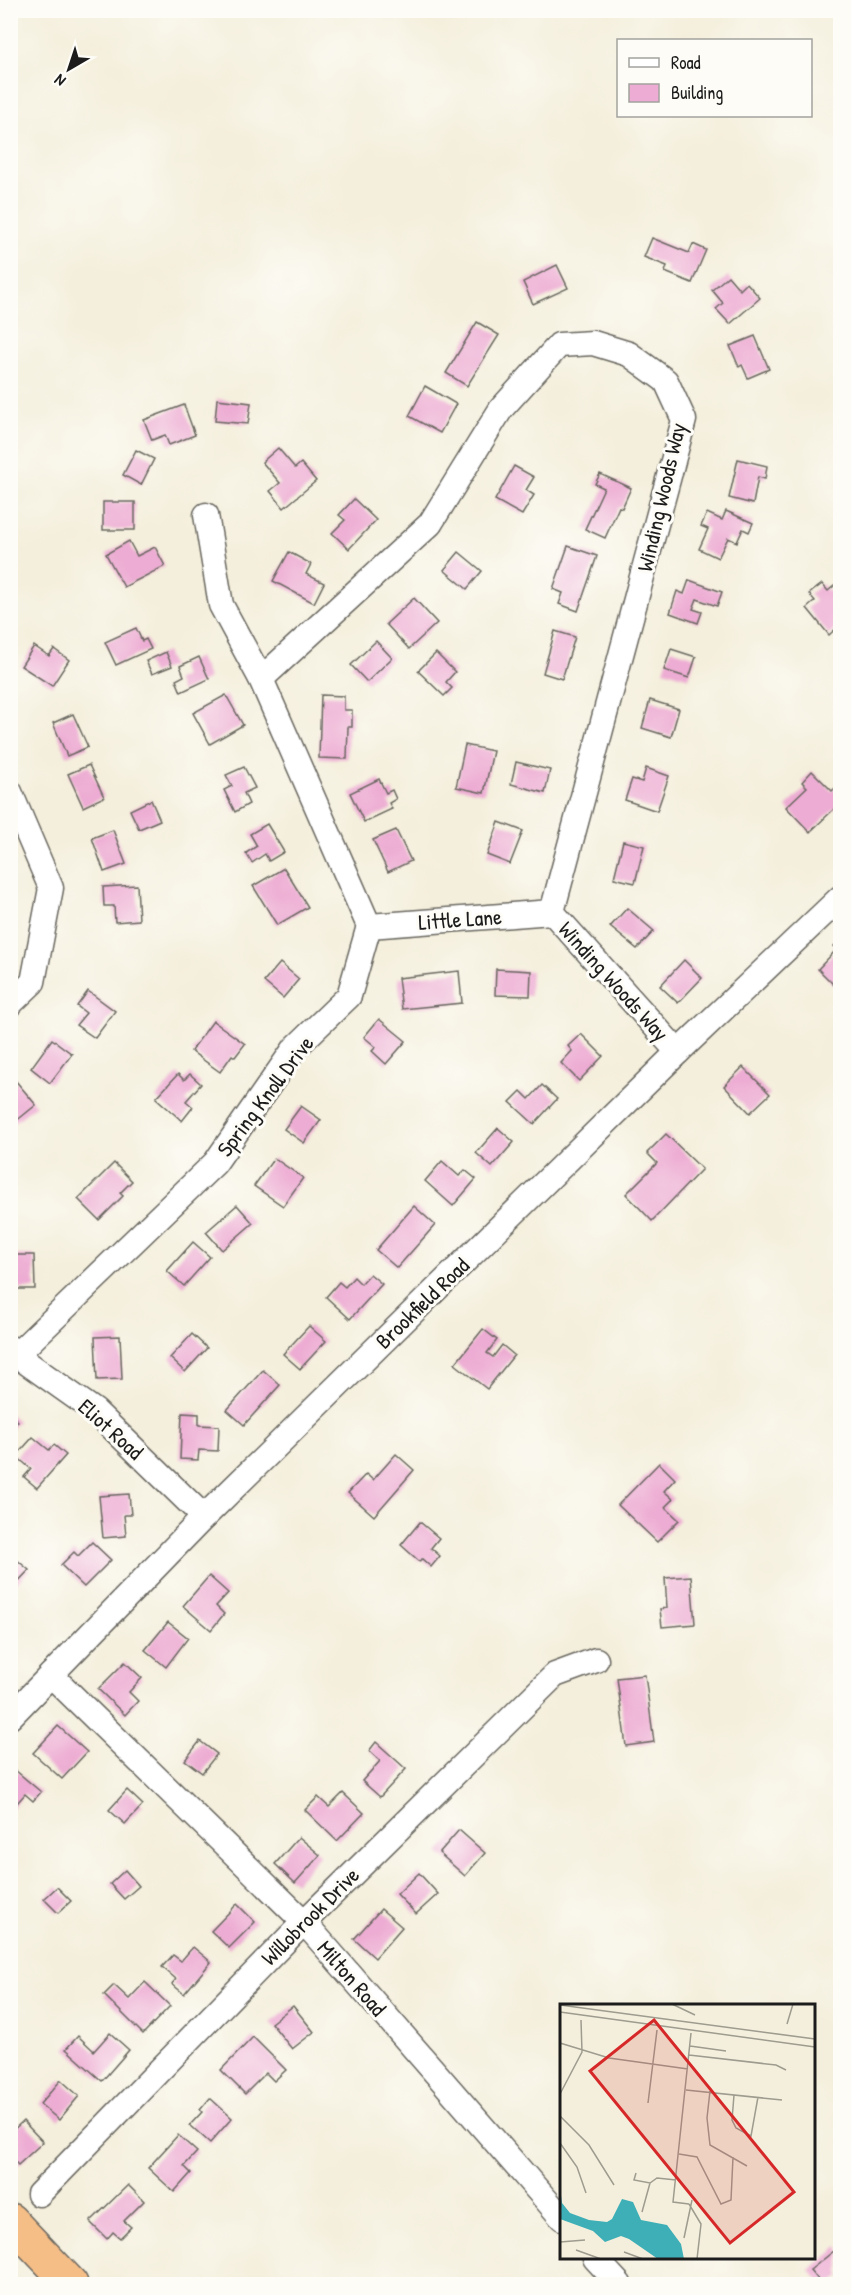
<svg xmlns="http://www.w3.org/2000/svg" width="851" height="2295" font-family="'Patrick Hand',sans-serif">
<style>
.building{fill:#edacd3}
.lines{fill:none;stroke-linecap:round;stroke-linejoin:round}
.minor-casing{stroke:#68665f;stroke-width:27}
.highway-casing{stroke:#68665f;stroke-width:36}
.minor{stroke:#fff;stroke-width:24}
.highway{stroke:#f6be87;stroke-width:33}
.labels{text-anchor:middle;stroke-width:6;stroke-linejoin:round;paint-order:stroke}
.street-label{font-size:22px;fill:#1c1c1c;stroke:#fdfcf7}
.inset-road{fill:none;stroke:#9e9b8f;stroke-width:1.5}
.view{fill:#d62828;fill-opacity:0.15;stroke:#d62828;stroke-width:3}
.inset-edge{fill:none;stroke:#1c1c1c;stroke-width:3}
</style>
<rect width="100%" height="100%" fill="#fdfcf7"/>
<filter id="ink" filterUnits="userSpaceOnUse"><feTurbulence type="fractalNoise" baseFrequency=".0167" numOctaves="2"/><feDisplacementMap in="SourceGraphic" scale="12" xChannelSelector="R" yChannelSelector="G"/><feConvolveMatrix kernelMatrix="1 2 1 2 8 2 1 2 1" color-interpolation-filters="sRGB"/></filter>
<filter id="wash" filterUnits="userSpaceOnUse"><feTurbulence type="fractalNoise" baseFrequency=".008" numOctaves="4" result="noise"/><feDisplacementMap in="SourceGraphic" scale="24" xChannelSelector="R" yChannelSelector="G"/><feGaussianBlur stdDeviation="1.35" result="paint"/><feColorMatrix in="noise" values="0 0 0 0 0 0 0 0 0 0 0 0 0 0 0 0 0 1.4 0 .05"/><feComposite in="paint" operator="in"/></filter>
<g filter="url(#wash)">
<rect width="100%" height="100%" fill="#f4efdc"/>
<g id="blocks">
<g class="building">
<path d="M652,238L689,253L693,244L706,250L692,283L665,272L667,266L644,257Z"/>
<path d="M557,265L568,288L533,304L523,282Z"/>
<path d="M728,276L740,290L747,283L760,298L730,324L716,309L723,303L712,290Z"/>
<path d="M477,322L499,335L467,386L446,373Z"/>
<path d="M755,336L769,369L748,378L742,365L739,367L730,346Z"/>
<path d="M425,386L456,404L440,433L409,416Z"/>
<path d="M217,399L251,403L248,424L215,421Z"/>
<path d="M184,405L195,435L169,445L165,435L152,440L144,420Z"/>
<path d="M278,448L295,468L301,463L316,481L284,508L270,491L280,483L262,462Z"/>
<path d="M136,450L154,459L141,485L123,475Z"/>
<path d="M738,459L767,466L765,479L758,477L753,504L729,498Z"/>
<path d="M514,466L534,477L526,490L534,495L522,515L495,500Z"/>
<path d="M600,474L631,488L622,508L619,507L605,538L585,529L604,488L595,484Z"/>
<path d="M354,499L376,520L349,549L332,533L345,520L339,515Z"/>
<rect x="103" y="502" width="32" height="28"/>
<path d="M726,511L753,523L749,532L743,529L737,542L728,538L718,558L699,549L708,529L701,526L707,513L722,520Z"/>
<path d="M129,541L137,556L155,547L165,566L124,587L106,554Z"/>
<path d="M568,546L597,556L578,611L559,604L563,593L553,589Z"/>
<path d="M289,552L311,564L306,574L324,583L314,603L273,581Z"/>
<path d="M459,552L482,571L467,589L444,570Z"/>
<path d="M689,580L722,592L717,606L697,599L693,609L702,612L698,623L670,613L677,591L684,594Z"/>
<path d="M822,584L828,591L835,585L840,591V598L835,602L840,608V625L829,635L807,608L815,601L809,594Z"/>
<path d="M414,598L437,623L409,649L386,624Z"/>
<path d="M136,628L142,641L146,639L151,649L116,665L105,642Z"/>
<path d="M555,631L575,637L562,679L543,673Z"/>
<path d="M376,641L392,658L367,682L351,665Z"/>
<path d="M34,646L49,656L54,649L69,660L52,686L21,666Z"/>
<path d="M671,649L696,657L689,678L664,670Z"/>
<path d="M166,652L172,666L152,674L146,661Z"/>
<path d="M436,653L455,672L446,682L452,688L444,696L418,671Z"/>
<path d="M199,657L209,679L181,692L176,680L184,676L180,666Z"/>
<path d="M226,695L243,725L210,744L193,713Z"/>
<path d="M321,695L344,696V710H352V727H348L347,759L319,758Z"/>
<path d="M650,700L679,709L671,737L642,728Z"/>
<path d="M73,714L88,747L67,756L53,723Z"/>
<path d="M465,745L493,751L484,793L456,787Z"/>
<path d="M516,762L550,770L545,793L511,784Z"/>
<path d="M89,765L104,797L83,807L68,774Z"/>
<path d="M244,767L255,788L244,793L249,804L235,812L224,790L232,786L226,775Z"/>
<path d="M646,768L669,776L657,811L625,800L632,779L642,782Z"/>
<path d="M812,771L832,791L840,783V814L835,808L810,832L786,807L807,787L802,782Z"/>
<path d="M379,779L386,793L392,790L396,799L389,803L392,809L364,822L350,793Z"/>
<path d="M151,800L160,820L139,829L130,810Z"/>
<path d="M499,822L523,831L510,864L487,855Z"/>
<path d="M267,824L284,852L269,861L265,854L252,863L246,853L257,846L250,834Z"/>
<path d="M113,830L126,864L104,872L92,838Z"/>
<path d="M396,830L411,861L388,872L373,840Z"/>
<path d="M623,841L644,846L635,883L614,878Z"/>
<path d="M284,868L308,907L277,925L253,886Z"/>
<path d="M137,885L139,920L115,922L114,906H104L103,887Z"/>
<path d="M627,908L654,931L637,949L610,927Z"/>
<path d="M840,940V981L835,986L818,969L837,949L834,946Z"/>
<path d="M684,960L702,978L678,1003L660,986Z"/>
<path d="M280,963L299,979L283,998L264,982Z"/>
<path d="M496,969L531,971L530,996L495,995Z"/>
<path d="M459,971L462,1003L402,1009L398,978Z"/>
<path d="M88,991L115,1011L95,1038L76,1025L86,1013L77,1006Z"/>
<path d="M379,1019L406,1041L386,1064L372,1051L376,1047L364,1037Z"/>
<path d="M213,1021L245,1044L235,1057L232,1055L220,1072L191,1051Z"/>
<path d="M581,1034L603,1056L579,1081L561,1063L572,1051L568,1046Z"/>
<path d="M52,1039L72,1054L50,1083L31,1068Z"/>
<path d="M743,1067L770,1094L750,1113L724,1086Z"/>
<path d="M178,1074L184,1080L190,1074L201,1084L186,1101L193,1107L182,1121L156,1098Z"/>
<path d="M15,1080L36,1105L10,1126V1084Z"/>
<path d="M542,1085L557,1099L534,1124L510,1102L521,1091L529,1099Z"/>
<path d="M301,1106L321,1120L304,1143L284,1129Z"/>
<path d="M498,1128L514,1142L492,1167L476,1153Z"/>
<path d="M666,1134L702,1169L652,1221L626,1194L657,1163L647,1153Z"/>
<path d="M274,1158L303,1178L283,1206L254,1186Z"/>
<path d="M442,1161L459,1176L465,1170L476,1179L453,1206L425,1181Z"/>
<path d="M114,1163L132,1181L120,1193L123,1196L99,1220L78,1199Z"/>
<path d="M237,1205L253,1223L222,1250L206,1232Z"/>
<path d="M414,1206L435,1225L397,1268L376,1250Z"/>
<path d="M193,1242L210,1257L184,1286L167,1271Z"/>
<path d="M12,1255H34L35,1289H10Z"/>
<path d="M370,1274L382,1284L350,1319L326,1297L339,1282L345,1287L354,1277L361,1284Z"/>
<path d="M309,1326L326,1341L300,1369L283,1354Z"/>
<path d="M483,1329L497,1340L487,1353L493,1357L502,1345L514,1355L487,1389L455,1364Z"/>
<path d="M192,1334L207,1348L185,1372L170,1358Z"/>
<path d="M120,1336L122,1379L97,1380L95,1337Z"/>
<path d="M263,1370L280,1385L244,1425L227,1410Z"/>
<path d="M182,1413L199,1414V1425L219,1426L218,1451L199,1450L198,1460L180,1459Z"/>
<path d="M10,1414L18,1421L10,1430Z"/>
<path d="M33,1437L49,1450L54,1445L66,1455L37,1488L24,1477L31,1469L16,1456Z"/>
<path d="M396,1454L414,1470L374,1516L348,1493L366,1474L373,1480Z"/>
<path d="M659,1463L675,1479L664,1491L673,1499L665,1507L679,1520L657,1542L618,1505Z"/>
<path d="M129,1494L131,1515H124L126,1536L103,1538L99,1496Z"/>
<path d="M420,1522L439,1538L431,1548L440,1556L431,1567L422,1559L419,1561L401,1545Z"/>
<path d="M92,1542L111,1560L84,1587L61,1565L74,1552L78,1556Z"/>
<path d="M10,1554L29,1570L10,1590Z"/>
<path d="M209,1576L228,1593L216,1606L224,1614L211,1630L183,1606Z"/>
<path d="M691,1576L695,1624L662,1627L660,1609L667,1608L665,1578Z"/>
<path d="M168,1622L188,1638L166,1667L145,1650Z"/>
<path d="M125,1662L142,1678L129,1692L138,1701L125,1715L98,1689Z"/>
<path d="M645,1675L654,1742L626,1746L617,1678Z"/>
<path d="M58,1726L87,1752L62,1779L33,1753Z"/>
<path d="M200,1741L217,1754L202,1773L185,1760Z"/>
<path d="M376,1742L406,1769L380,1797L362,1781L380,1761L369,1751Z"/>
<path d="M15,1770L41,1792L33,1801L25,1794L10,1811V1775Z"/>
<path d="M127,1790L143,1805L125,1824L109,1810Z"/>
<path d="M343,1793L364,1813L337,1841L305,1810L318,1797L329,1807Z"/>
<path d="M459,1830L485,1853L465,1876L439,1853Z"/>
<path d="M299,1837L320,1855L295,1883L275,1864Z"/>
<path d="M125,1870L139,1886L124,1899L110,1884Z"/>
<path d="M419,1873L438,1894L416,1914L397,1894Z"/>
<path d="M57,1887L71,1901L58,1913L44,1899Z"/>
<path d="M237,1904L255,1922L229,1948L211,1931Z"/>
<path d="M381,1909L402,1927L375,1958L354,1939Z"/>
<path d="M193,1947L211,1962L184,1994L172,1984L176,1979L162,1967L173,1955L181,1961Z"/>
<path d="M145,1982L170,2006L143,2034L104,1995L114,1985L129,1999Z"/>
<path d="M293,2006L314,2032L292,2049L271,2023Z"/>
<path d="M110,2033L129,2050L102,2081L66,2049L78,2036L94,2051Z"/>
<path d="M253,2037L286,2070L274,2081L266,2073L245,2094L221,2070Z"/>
<path d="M61,2080L79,2096L59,2120L40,2104Z"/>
<path d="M210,2098L232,2118L210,2143L190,2125L202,2112L200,2110Z"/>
<path d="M23,2121L43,2142L18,2165L10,2157V2133Z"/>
<path d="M178,2135L197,2152L184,2166L191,2173L174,2192L148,2168Z"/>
<path d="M128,2185L144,2201L124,2221L131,2227L120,2238L113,2232L107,2239L90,2222Z"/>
<path d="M839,2247L840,2249V2277L831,2284H822L810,2270Z"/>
</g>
</g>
</g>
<g filter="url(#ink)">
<use href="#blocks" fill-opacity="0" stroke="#68665f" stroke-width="1.5"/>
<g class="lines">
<g class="minor-casing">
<g id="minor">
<path d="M261,679L430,524L501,409L559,345L593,343L629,354L666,381L684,420L552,912L678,1052"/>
<path d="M10,792L51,888L33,982L10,1004"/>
<path d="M369,926L552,912"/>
<path d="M10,1348L16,1355L95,1411L204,1517"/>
<path d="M16,1355L215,1163L295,1048L349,996L369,926L261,679L221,605L206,515"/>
<path d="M51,1675L304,1922L562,2218"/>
<path d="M10,1717L204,1517L678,1052L840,898"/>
<path d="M39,2194L304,1922L555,1675L596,1660"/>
<path d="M595,2258L619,2284"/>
</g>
</g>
<g class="highway-casing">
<path id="highway" d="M10,2220L71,2284"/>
</g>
<use href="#minor" class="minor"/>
<use href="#highway" class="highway"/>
</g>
</g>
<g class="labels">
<g class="street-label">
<text transform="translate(661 497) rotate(-77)" y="8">Winding Woods Way</text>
<text transform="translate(460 919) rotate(-4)" y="8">Little Lane</text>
<text transform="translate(614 981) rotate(48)" y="8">Winding Woods Way</text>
<text transform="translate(265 1096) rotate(-53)" y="8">Spring Knoll Drive</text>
<text transform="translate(422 1303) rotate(-44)" y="8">Brookfield Road</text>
<text transform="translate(111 1429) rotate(42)" y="8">Eliot Road</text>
<text transform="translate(310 1916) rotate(-45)" y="8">Willobrook Drive</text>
<text transform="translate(352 1978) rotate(49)" y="8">Milton Road</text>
</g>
</g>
<g transform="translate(560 2004)">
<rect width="255" height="255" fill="#f4efdc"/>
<path d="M0,184L2,199L10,209L29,216L47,218L52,215L62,195L73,198L81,216L107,221L121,240L124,255H98L69,235L61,232L45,238L33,227L0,215Z" fill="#3eaeb7"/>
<path class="inset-road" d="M112,0L135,11M0,1L255,35M0,8L255,43M227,20L233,0M0,39L49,54L128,65M130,42L166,47M129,51L216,61L226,66M126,86L222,96M150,87L147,114L150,141L187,162M0,90L22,48L21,16M174,91L172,116L176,124L191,132L198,93M88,99L97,26M0,112L29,141L54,181M0,139L17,163L26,189M119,150L137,153L161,200L171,196L173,153M76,169L74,176L90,179L97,174L116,176M129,200L113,198L131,29M129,200L141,220L137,255M82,208L90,179M124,234L132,196M0,238L25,236M16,246L41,255M64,248L83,255"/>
<path class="view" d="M94,16L234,188L170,239L30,67Z"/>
<rect width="255" height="255" class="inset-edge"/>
</g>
<rect width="851" height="2295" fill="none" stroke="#fdfcf7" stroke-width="36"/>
<rect x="617" y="39" width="195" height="78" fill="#fdfcf7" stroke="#a3a29f" stroke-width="1.5"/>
<rect x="629" y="58" width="30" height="9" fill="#ffffff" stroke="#a3a29f" stroke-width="1.5"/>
<text x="671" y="69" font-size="18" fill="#1c1c1c">Road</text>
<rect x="629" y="84" width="30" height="18" fill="#edacd3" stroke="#a3a29f" stroke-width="1.5"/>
<text x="671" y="99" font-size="18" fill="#1c1c1c">Building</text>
<g transform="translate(69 69) rotate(219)" stroke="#fdfcf7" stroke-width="4.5" paint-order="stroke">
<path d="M0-4.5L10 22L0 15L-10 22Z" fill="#1c1c1c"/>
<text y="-9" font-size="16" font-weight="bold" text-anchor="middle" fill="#1c1c1c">N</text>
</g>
</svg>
